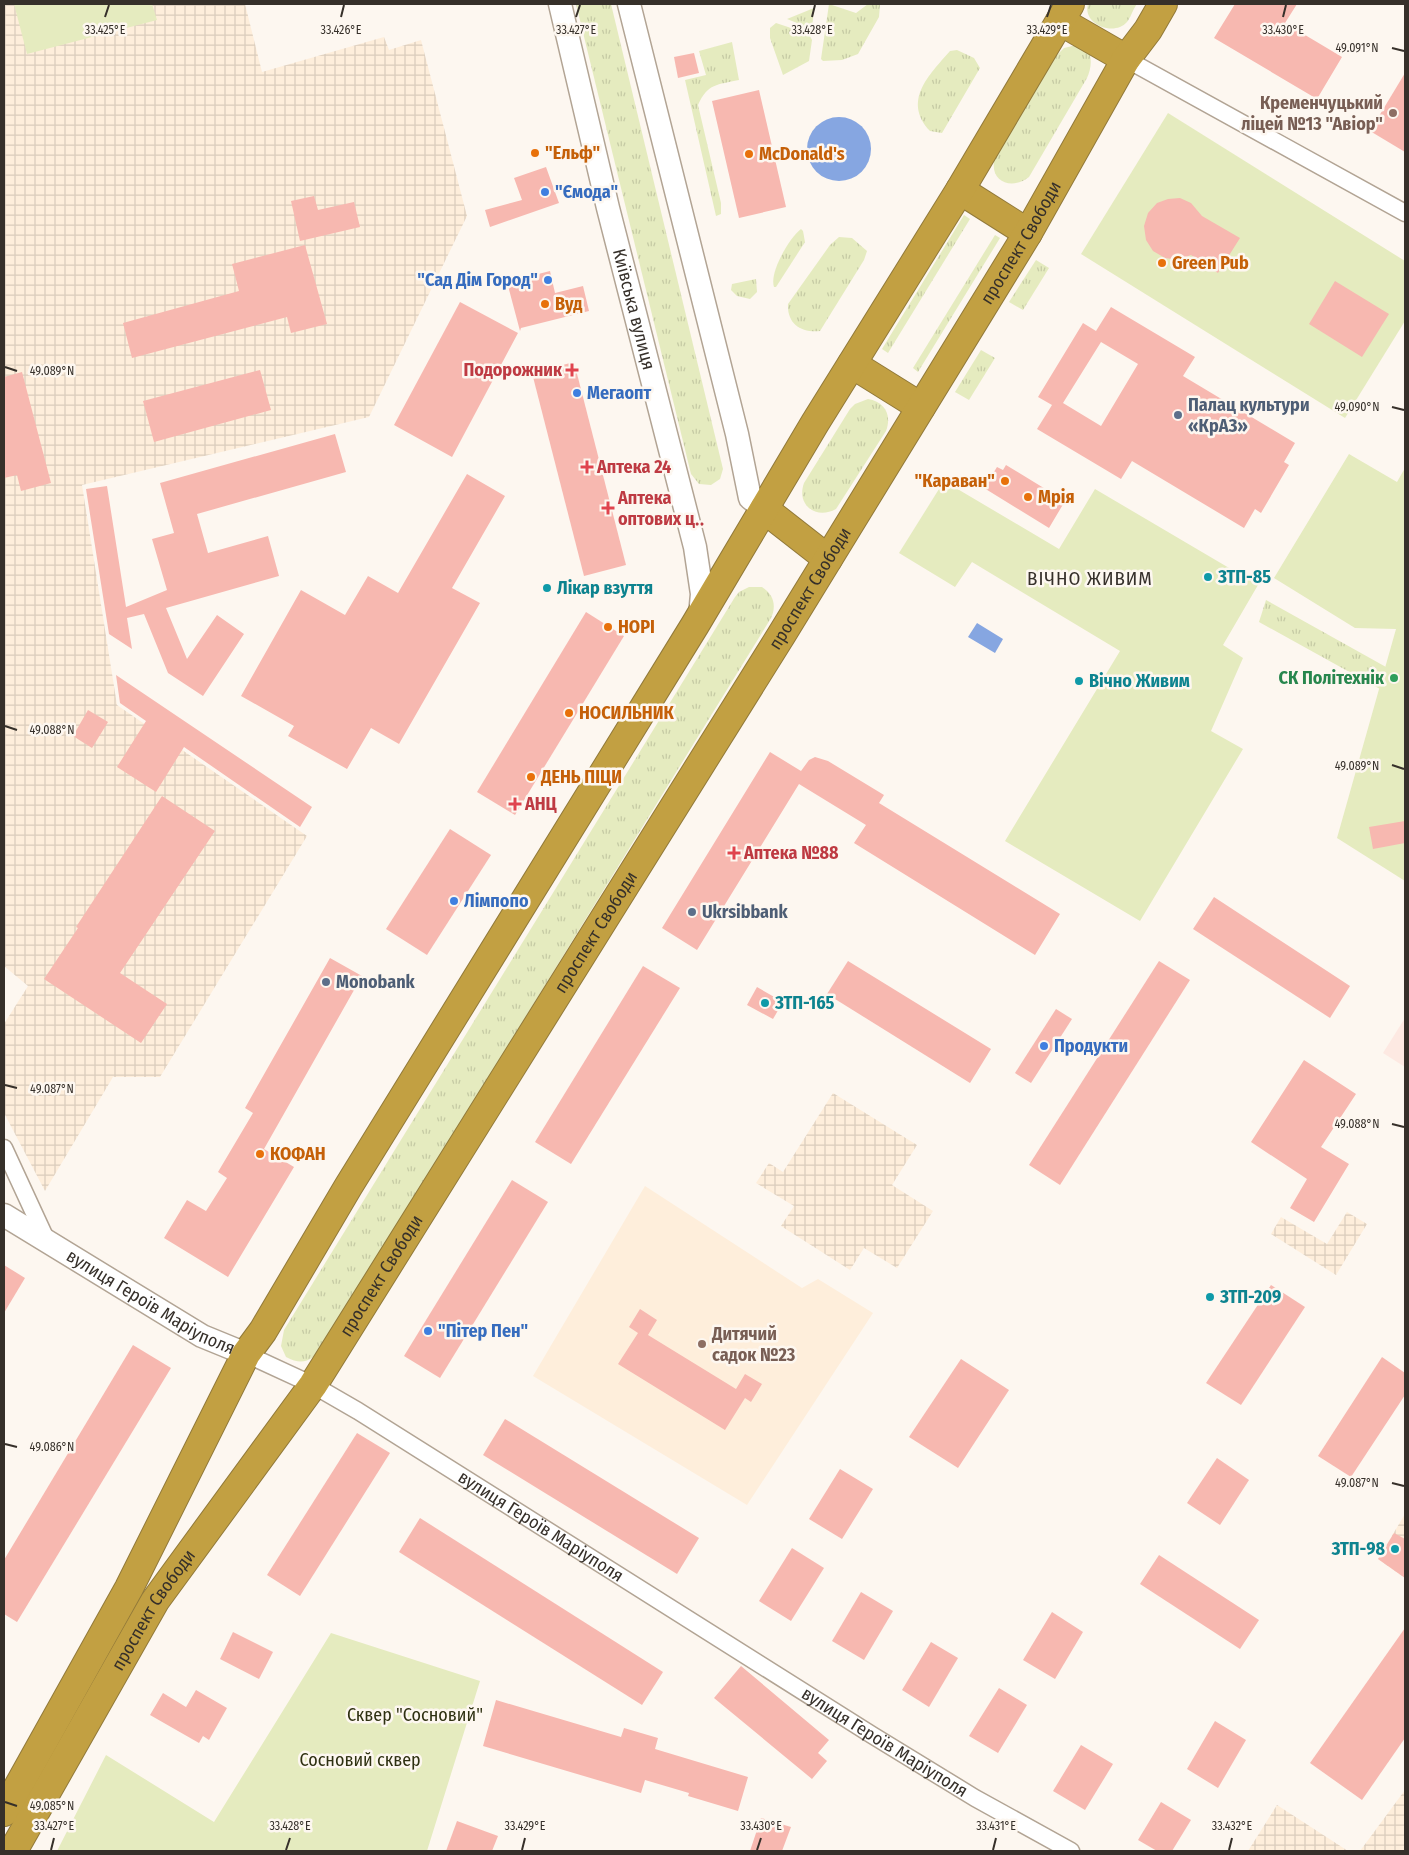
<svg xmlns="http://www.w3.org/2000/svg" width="1409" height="1855" font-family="'Fira Sans Condensed',sans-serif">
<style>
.commercial{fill:#fde9e2}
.industrial{fill:url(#industrial-grid)}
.built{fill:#feeedb}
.grass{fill:url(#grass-tufts)}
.green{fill:#e5ebbf}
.water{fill:#86a6e1}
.building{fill:#f7b8b0;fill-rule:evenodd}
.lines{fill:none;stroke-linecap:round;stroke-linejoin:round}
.street-casing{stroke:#b2a494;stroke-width:19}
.secondary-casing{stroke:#b2a494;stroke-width:25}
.highway-casing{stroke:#91793a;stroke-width:30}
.street{stroke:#fff;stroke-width:16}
.secondary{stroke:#fff;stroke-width:22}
.highway{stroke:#c2a042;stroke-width:28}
.ticks{fill:none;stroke:#36302a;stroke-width:2}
.education-dot{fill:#8d6e63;stroke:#fdf7f0;stroke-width:2}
.food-dot{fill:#e8710a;stroke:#fdf7f0;stroke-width:2}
.shop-dot{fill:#3f7fe0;stroke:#fdf7f0;stroke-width:2}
.health-dot{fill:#e0444e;stroke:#fdf7f0;stroke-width:2}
.service-dot{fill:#5c6f8a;stroke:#fdf7f0;stroke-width:2}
.culture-dot{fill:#0f9aa8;stroke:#fdf7f0;stroke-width:2}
.leisure-dot{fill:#2e9e5b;stroke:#fdf7f0;stroke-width:2}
.labels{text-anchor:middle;stroke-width:5;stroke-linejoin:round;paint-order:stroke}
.education-label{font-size:18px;font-weight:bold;fill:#785e54;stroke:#fdf7f0;text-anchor:end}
.food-label{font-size:18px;font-weight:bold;fill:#c56008;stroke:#fdf7f0;text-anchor:start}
.shop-label{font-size:18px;font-weight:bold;fill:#366cbe;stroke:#fdf7f0;text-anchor:start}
.street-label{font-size:18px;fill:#36302a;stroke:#fdf7f0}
.health-label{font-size:18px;font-weight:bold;fill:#be3a42;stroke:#fdf7f0;text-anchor:start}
.service-label{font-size:18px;font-weight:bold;fill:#4e5e75;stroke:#fdf7f0;text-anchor:start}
.culture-label{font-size:18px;font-weight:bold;fill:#0d838f;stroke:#fdf7f0;text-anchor:start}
.leisure-label{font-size:18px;font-weight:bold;fill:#27864d;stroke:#fdf7f0;text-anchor:end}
.park-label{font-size:18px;fill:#2e3011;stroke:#fdf7f0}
.neighbourhood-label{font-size:19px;letter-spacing:1px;fill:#36302a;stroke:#fdf7f0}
.ticks-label{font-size:12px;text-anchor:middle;fill:#36302a;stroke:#fdf7f0;stroke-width:5;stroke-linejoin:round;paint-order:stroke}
</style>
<defs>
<pattern id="industrial-grid" width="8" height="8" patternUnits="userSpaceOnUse" patternTransform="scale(1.25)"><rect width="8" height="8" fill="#feeedb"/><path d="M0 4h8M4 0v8" fill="none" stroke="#daccbc"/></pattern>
<pattern id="grass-tufts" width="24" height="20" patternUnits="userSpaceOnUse" patternTransform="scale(1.25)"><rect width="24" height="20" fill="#e5ebbf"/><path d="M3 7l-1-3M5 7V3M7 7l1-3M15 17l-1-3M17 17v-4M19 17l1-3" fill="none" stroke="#c5caa4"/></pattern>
</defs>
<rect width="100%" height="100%" fill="#fdf7f0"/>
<path class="commercial" d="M1405,1018V1067L1383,1053Z"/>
<g class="industrial">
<path d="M4,4H245L262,72L384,37L389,50L421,40L467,216L369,417L82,485L117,705L307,836L160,1077H113L45,1191L4,1113V1024L28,986L4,966Z"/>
<path d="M833,1093L917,1145L892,1185L933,1211L897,1268L864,1248L850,1270L781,1226L794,1206L756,1183L769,1163L783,1172Z"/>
<path d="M1347,1212L1367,1224L1336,1275L1271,1234L1281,1217L1327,1244Z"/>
<path d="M1405,1514V1578L1378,1559Z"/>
<path d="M1405,1790V1851H1360Z"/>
<path d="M1277,1805L1348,1851H1248Z"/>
</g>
<path class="built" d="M645,1186L802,1288L818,1279L873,1313L747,1505L533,1376Z"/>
<g class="grass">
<path d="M576,4H611L723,469L720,479L711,485L699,484L691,474Z"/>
<path d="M829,4L856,13L868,4L880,5L879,17L858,54L842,60L823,61L821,59Z"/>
<path d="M1088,4H1137C1133,9 1131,17 1127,22C1114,37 1082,24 1088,4Z"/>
<path d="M814,8L812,29L787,19Z"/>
<path d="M776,23L809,34L812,40L809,61L783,75L770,38V28Z"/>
<path d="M732,42L739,80C717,85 708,83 698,105L721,203V214L716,216L685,80L706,75L699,51Z"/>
<path d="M1077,45L1089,51C1092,61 1091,69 1087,78L1029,177C1011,191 988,181 995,157L1054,58L1064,48Z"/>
<path d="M957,50L974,58L980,68L942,133L930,131C902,101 929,75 950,51Z"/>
<path d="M964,215L970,219L888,353L882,349Z"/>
<path d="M801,229L803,231L805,242L776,287H774C769,273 789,238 801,229Z"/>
<path d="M995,235L1000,238L918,372L913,368Z"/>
<path d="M839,237L852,238L867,251L864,260L820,331C801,333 787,324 788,304L830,245Z"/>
<path d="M1036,260L1049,268L1023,310L1009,302Z"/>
<path d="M756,279L757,292L750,299L737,296L731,290L732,284Z"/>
<path d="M981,350L995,358L969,400L955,392Z"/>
<path d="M868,399C885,402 892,415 886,431L836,509C816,520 796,505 804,483L850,409L855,404Z"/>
<path d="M749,587H762C773,594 777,605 771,618L323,1346C312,1361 303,1366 286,1357L281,1346L284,1330L735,597L739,592Z"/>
<path d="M1266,600L1386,667L1380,689L1259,622Z"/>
</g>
<g class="green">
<path d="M14,4H152L157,20L27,54Z"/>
<path d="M1168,113L1405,261V321L1345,418L1081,254Z"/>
<path d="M1349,454L1397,482L1405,468V881L1337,838L1396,629L1355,628L1274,578Z"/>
<path d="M944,481L1059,549L1095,489L1258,585L1223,645L1243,658L1211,731L1243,749L1140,921L1005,841L1120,651L972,562L955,587L899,553Z"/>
<path d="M331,1633L480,1681L427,1851H57L106,1755L214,1822Z"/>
</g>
<g class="water">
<circle cx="839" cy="149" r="32"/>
<path d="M977,623L1003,639L995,653L968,637Z"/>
</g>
<g class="building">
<path d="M1235,4H1297L1285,23L1342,57L1317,99L1214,38Z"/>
<path d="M694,53L699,73L678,78L674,57Z"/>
<path d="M1405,73V152L1370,131Z"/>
<path d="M759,90L786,207L739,218L712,101Z"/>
<path d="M546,167L559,203L490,227L485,210L522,200L514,178Z"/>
<path d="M314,196L318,210L354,202L360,227L300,241L291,201Z"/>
<path d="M1180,198L1191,203L1202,216L1240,238L1218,273L1191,255L1178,260L1165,258L1153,251L1146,240L1144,226L1148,213L1157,203L1168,199Z"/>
<path d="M305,245L327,324L291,333L287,317L132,358L123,323L239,291L232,264Z"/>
<path d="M550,271L555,293L583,286L589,311L521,328L520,331L507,282Z"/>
<path d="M1335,281L1389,314L1362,357L1309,324Z"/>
<path d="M460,302L518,333L452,457L394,425Z"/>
<path d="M1111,307L1195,357L1183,376L1295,443L1284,462L1289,465L1261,513L1255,509L1244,528L1132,461L1121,479L1037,429L1052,405L1038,397L1083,323L1096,331ZM1101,342L1138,364L1101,426L1063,403Z"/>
<path d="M574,362L626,565L584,576L532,373Z"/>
<path d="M260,370L271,410L154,442L143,401Z"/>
<path d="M22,372L51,483L21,491L17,475L4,478V377Z"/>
<path d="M335,434L346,472L197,514L208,553L268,536L279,576L166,608L187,659L217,615L244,634L203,696L168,673L144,614L127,618L132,649L109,634L86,489L107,486L126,607L167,590L152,539L174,533L160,483Z"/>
<path d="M1006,465L1065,501L1049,528L984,488L997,467L1003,470Z"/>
<path d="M467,474L505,496L452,588L480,603L399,744L371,728L347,769L288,736L294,726L241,696L301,590L345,615L368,576L398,593Z"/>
<path d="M586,612L624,636L515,815L477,792Z"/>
<path d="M116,675L312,807L300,827L184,747L156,792L117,767L146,721L120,703Z"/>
<path d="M88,710L108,722L92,748L73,736Z"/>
<path d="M770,752L801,771L809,760L815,757L828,761L884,795L879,803L1060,914L1035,955L854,843L866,825L799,784L697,950L662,928Z"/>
<path d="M162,796L215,831L120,973L167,1004L141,1043L44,979L78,928L76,927Z"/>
<path d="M1405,821V843L1373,849L1369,827Z"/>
<path d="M450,829L491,855L427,955L386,929Z"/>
<path d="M1214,897L1350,986L1330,1018L1193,929Z"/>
<path d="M330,958L362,976L264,1149L294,1167L228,1277L164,1238L187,1200L206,1211L227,1178L218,1172L253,1113L245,1108Z"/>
<path d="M848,961L991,1049L970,1083L827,994Z"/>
<path d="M1159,961L1190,980L1060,1185L1029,1165Z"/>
<path d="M643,966L680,988L571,1164L535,1142Z"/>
<path d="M757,987L783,1002L773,1019L747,1005Z"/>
<path d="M1056,1009L1072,1019L1031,1083L1015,1073Z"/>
<path d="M1304,1060L1356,1094L1321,1147L1349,1164L1314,1222L1290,1208L1307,1179L1251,1142Z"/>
<path d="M512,1180L548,1202L440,1378L404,1356Z"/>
<path d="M4,1265L25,1278L4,1313Z"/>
<path d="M1271,1285L1305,1307L1241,1405L1206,1383Z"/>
<path d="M640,1309L657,1320L648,1335L736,1389L745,1374L762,1384L751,1402L745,1398L725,1430L618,1364L638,1333L629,1327Z"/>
<path d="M133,1345L171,1368L17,1622L4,1614V1560Z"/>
<path d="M1382,1357L1405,1373V1395L1351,1477L1318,1456Z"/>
<path d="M961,1359L1009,1390L958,1468L909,1437Z"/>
<path d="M505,1419L699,1538L677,1574L483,1455Z"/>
<path d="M357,1433L390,1453L300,1596L267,1575Z"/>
<path d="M1217,1458L1249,1480L1220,1525L1187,1503Z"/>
<path d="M840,1469L873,1489L842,1539L809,1519Z"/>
<path d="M420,1518L663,1672L642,1705L399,1552Z"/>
<path d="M1394,1533L1405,1539V1578L1378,1559Z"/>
<path d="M792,1548L824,1568L791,1621L759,1601Z"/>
<path d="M1159,1555L1259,1620L1240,1649L1140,1584Z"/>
<path d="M861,1592L893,1611L864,1660L832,1641Z"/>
<path d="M1052,1612L1083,1632L1055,1679L1023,1660Z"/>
<path d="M1405,1628V1738L1362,1800L1310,1763Z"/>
<path d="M233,1632L273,1652L259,1679L220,1659Z"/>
<path d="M931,1642L958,1658L929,1707L902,1690Z"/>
<path d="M741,1666L829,1740L818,1753L827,1761L812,1779L714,1698Z"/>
<path d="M999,1688L1027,1705L998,1753L969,1736Z"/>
<path d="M196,1690L227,1708L209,1740L203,1736L199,1743L150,1715L163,1693L186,1707Z"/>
<path d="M496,1700L621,1737L624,1728L658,1738L655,1749L748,1777L738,1811L688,1796L689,1793L645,1780L641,1793L483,1746Z"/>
<path d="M1215,1721L1246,1740L1218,1788L1187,1769Z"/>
<path d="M1081,1745L1113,1764L1085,1810L1053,1791Z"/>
<path d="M1161,1802L1191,1820L1172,1851H1157L1138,1840Z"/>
<path d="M761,1818L791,1827L782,1851H750Z"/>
<path d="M457,1821L498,1836L492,1851H446Z"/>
</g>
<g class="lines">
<g class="street-casing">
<g id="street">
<path d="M1126,59L1405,213"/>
<path d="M4,1148L46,1239"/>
<path id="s1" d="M246,1354L313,1385L358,1411L872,1735L975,1798L1071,1851"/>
</g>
</g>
<g class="secondary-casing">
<g id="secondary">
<path id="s2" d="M560,4L608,208L695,547L702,594L700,616"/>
<path d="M629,4L737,434L750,498L764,509"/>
<path id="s3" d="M4,1215L202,1336L246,1354"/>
</g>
</g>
<g class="highway-casing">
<g id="highway">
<path d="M1060,21L1126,59"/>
<path d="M960,190L1028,233"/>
<path d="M852,364L921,407"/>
<path d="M764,509L828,559"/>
<path d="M4,1812L129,1588L246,1354L263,1331L348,1187L695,625L815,423L960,190L1070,4"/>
<path id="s4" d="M13,1851L155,1601L313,1385L782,634L1028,233L1126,59L1148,30L1163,4"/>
</g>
</g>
<use href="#street" class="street"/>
<use href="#secondary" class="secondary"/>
<use href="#highway" class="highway"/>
</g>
<path class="ticks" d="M105,17L109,5M341,17L344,5M576,17L580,5M812,17L815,5M1047,17L1051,5M1283,17L1286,5M1392,48L1404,51M5,367L17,371M1392,407L1404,410M5,726L17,730M1392,765L1404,769M5,1085L17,1088M1392,1124L1404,1127M5,1444L17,1447M1392,1483L1404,1486M5,1802L17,1806M51,1850L54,1838M286,1850L290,1838M522,1850L525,1838M757,1850L761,1838M993,1850L996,1838M1229,1850L1232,1838"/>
<g class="education-dot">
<circle cx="1393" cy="113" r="5"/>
<circle cx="702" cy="1344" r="5"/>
</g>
<g class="food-dot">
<circle cx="535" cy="153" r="5"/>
<circle cx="749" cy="154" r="5"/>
<circle cx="1162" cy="263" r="5"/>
<circle cx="545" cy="304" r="5"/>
<circle cx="1005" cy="481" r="5"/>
<circle cx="1028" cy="497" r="5"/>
<circle cx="608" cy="627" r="5"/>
<circle cx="569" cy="713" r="5"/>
<circle cx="531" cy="777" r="5"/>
<circle cx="260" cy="1154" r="5"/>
</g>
<g class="shop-dot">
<circle cx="545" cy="192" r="5"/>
<circle cx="548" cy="280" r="5"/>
<circle cx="577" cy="393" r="5"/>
<circle cx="454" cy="901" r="5"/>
<circle cx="1044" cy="1046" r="5"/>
<circle cx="428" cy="1331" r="5"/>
</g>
<g class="health-dot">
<path d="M569.5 362.5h5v5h5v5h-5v5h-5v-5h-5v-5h5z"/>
<path d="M584.5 459.5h5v5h5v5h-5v5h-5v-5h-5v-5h5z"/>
<path d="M605.5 500.5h5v5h5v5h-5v5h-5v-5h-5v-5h5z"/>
<path d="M512.5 796.5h5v5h5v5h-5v5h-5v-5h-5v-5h5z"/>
<path d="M731.5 845.5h5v5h5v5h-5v5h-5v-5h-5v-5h5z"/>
</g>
<g class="service-dot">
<circle cx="1178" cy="415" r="5"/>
<circle cx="692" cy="912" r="5"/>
<circle cx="326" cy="982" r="5"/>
</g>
<g class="culture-dot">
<circle cx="1208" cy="577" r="5"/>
<circle cx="547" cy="588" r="5"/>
<circle cx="1079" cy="681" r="5"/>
<circle cx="765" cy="1003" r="5"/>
<circle cx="1210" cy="1297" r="5"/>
<circle cx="1395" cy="1549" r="5"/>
</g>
<circle class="leisure-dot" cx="1394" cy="678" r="5"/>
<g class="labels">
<g class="education-label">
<text x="1383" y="109">Кременчуцький<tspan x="1383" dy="21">ліцей №13 "Авіор"</tspan></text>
<text x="712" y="1340" text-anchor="start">Дитячий<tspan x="712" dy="21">садок №23</tspan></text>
</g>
<g class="food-label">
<text x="545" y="159">"Ельф"</text>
<text x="759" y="160">McDonald's</text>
<text x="1172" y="269">Green Pub</text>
<text x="555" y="310">Вуд</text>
<text x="995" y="487" text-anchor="end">"Караван"</text>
<text x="1038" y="503">Мрія</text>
<text x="618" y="633">НОРІ</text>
<text x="579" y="719">НОСИЛЬНИК</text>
<text x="541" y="783">ДЕНЬ ПІЦИ</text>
<text x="270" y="1160">КОФАН</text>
</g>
<g class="shop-label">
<text x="555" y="198">"Ємода"</text>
<text x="538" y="286" text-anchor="end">"Сад Дім Город"</text>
<text x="587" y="399">Мегаопт</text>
<text x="464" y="907">Лімпопо</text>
<text x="1054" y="1052">Продукти</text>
<text x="438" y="1337">"Пітер Пен"</text>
</g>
<g class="street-label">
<text dy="6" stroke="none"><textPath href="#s4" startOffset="1899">проспект Свободи</textPath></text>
<text dy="6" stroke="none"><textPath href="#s2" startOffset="314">Київська вулиця</textPath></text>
<text dy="6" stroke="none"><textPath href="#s4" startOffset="1494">проспект Свободи</textPath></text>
<text dy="6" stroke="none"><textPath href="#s4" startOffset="1089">проспект Свободи</textPath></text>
<text dy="6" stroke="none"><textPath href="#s4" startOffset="684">проспект Свободи</textPath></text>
<text dy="6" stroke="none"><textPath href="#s3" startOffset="171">вулиця Героїв Маріуполя</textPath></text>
<text dy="6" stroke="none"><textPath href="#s1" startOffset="342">вулиця Героїв Маріуполя</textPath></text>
<text dy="6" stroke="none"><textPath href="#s4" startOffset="279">проспект Свободи</textPath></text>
<text dy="6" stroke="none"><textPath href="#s1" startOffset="748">вулиця Героїв Маріуполя</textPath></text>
</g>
<g class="health-label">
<text x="562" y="376" text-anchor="end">Подорожник</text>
<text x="597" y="473">Аптека 24</text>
<text x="618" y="504">Аптека<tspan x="618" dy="21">оптових ц‥</tspan></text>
<text x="525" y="810">АНЦ</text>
<text x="744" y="859">Аптека №88</text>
</g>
<g class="service-label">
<text x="1188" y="411">Палац культури<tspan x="1188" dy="21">«КрАЗ»</tspan></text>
<text x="702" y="918">Ukrsibbank</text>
<text x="336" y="988">Monobank</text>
</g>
<g class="culture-label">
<text x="1218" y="583">ЗТП-85</text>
<text x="557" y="594">Лікар взуття</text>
<text x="1089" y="687">Вічно Живим</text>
<text x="775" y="1009">ЗТП-165</text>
<text x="1220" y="1303">ЗТП-209</text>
<text x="1385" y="1555" text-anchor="end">ЗТП-98</text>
</g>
<g class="leisure-label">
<text x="1384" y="684">СК Політехнік</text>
</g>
<g class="park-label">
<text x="415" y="1721">Сквер "Сосновий"</text>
<text x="360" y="1766">Сосновий сквер</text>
</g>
<g class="neighbourhood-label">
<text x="1090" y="585">ВІЧНО ЖИВИМ</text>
</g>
</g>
<g class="ticks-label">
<text x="105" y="34">33.425°E</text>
<text x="341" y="34">33.426°E</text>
<text x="576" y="34">33.427°E</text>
<text x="812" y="34">33.428°E</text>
<text x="1047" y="34">33.429°E</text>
<text x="1283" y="34">33.430°E</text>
<text x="1357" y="52">49.091°N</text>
<text x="52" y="375">49.089°N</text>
<text x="1357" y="411">49.090°N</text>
<text x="52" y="734">49.088°N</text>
<text x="1357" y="770">49.089°N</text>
<text x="52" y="1093">49.087°N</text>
<text x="1357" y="1128">49.088°N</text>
<text x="52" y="1451">49.086°N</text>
<text x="1357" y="1487">49.087°N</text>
<text x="52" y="1810">49.085°N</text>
<text x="54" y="1830">33.427°E</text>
<text x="290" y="1830">33.428°E</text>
<text x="525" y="1830">33.429°E</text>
<text x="761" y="1830">33.430°E</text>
<text x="996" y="1830">33.431°E</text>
<text x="1232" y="1830">33.432°E</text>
</g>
<rect width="1409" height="1855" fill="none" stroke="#36302a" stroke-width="10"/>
</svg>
